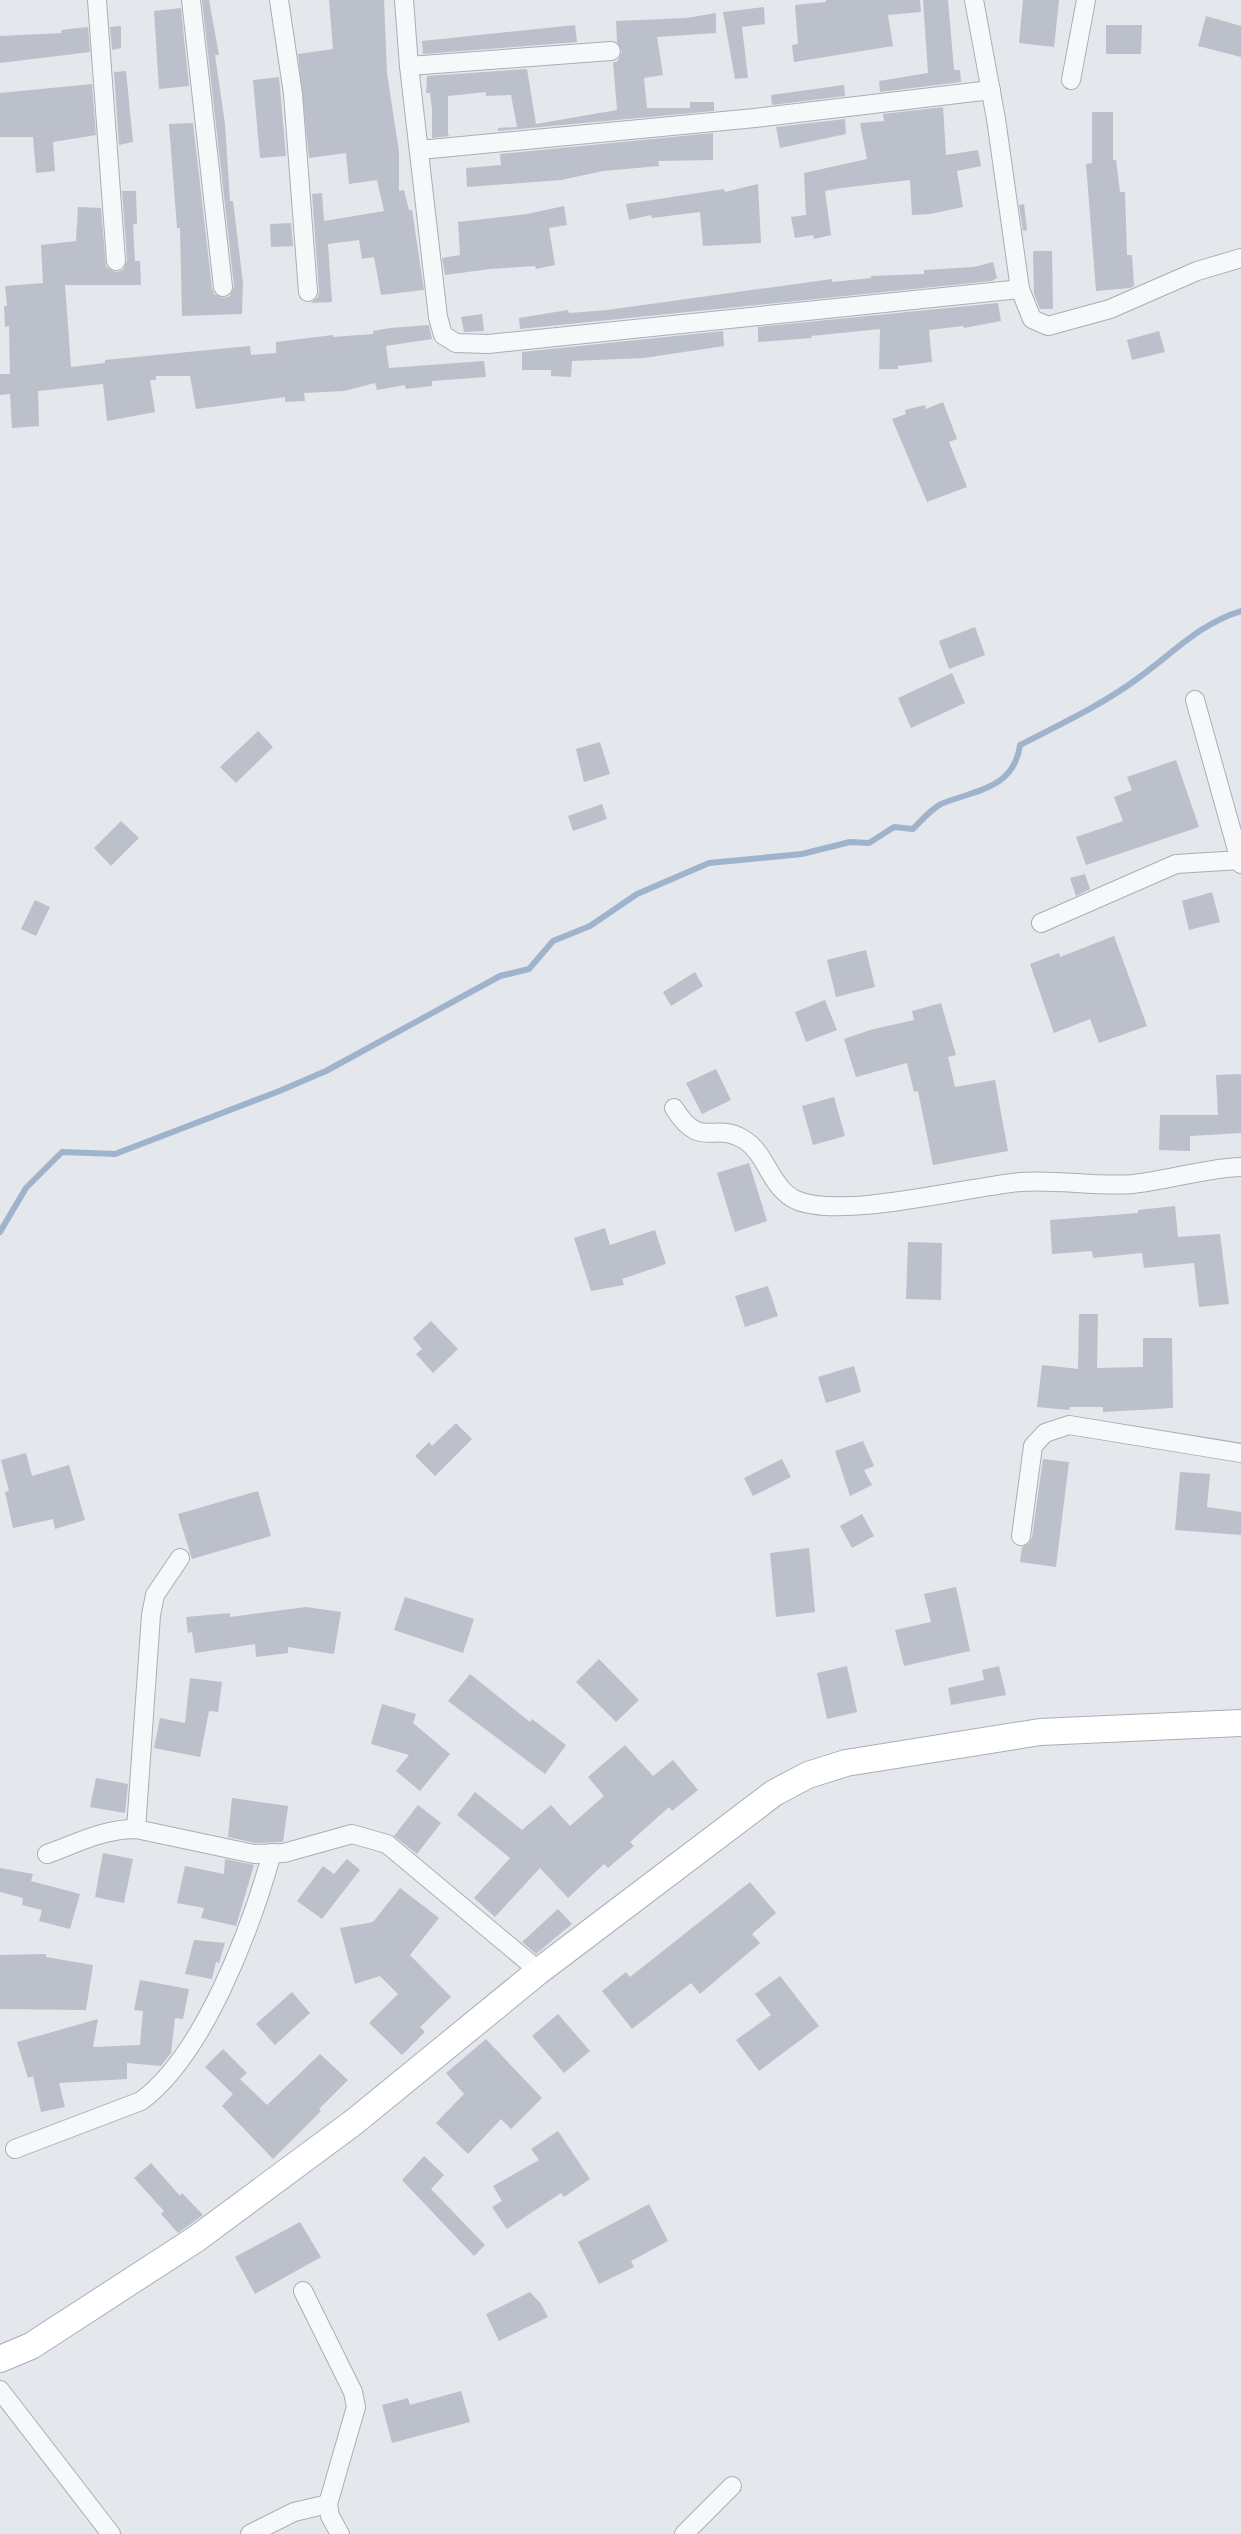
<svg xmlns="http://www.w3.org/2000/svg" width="1241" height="2534" font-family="Jost,sans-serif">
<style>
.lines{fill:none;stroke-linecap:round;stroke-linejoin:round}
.stream{stroke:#9fb4cc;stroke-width:6}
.building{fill:#bbc0ca}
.street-casing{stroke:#a9aeb7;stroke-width:20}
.secondary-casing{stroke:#a9aeb7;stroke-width:28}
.street{stroke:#f7f8fa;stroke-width:18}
.secondary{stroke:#fff;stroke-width:26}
</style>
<rect width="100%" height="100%" fill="#e4e7ec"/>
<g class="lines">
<path class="stream" d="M0,1232L26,1188L62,1152L115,1154L277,1092L326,1071L500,976L529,969L553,941L590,926L637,894L709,863L802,854L850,842L869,843L894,827L913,829C921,821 931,809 941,804C975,790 1014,789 1020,745C1061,724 1104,704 1141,676C1174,652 1201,623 1241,611"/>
</g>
<g class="building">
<path d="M202,0H209L219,55H215L225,124L230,201H233L243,283L242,314L182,316L180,228H177L169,124L193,123L212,288L214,294L224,298L230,296L234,286Z"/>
<path d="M329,0H384L387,73L399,152V191L404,190L409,210H412L424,290L381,295L374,257L362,259L359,240L328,244L332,302L311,303L318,297L319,291L312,194L322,193L324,221L384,211L377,180L349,184L346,153L309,158L298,54L333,49Z"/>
<path d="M826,0H920L921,12L888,15L893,46L794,62L792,45L798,44L795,5L826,2Z"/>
<path d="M923,0H948L954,70H960L961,82L880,92L879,81L928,73Z"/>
<path d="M1023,0H1059L1054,47L1019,43Z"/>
<path d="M764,7L765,24L742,27L748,78L735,79L723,12Z"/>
<path d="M181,8L189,86L159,89L154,11Z"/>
<path d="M716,13V33L657,37L663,75L644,78L647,108H690V102H714V111L498,131V128L517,127L511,95L486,96V92L448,96V135L450,136L432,138V109L430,93H426L427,76L527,69L536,124L617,110L613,62H617L622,51L617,42L616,21L686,18Z"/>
<path d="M1206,16L1241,26V57L1198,46Z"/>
<path d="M575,25L577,42L423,54L422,41Z"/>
<path d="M1106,25H1142L1141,54H1106Z"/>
<path d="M121,26V48L112,50L110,27Z"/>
<path d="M88,27L90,52L0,63V36L62,33L61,30Z"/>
<path d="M126,71L133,142L119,145L114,72Z"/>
<path d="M279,77L286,156L260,158L253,80Z"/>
<path d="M92,84L96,135L53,142L55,171L36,173L33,137H0V93Z"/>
<path d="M844,85L845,96L772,105L771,95Z"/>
<path d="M943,107L946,155L978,150L981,166L957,171L963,207L930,214L912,215L910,180L841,188L825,191L831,235L814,239L813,235L795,238L791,217L806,215L804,173L867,159L860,123L884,121L883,114Z"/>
<path d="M1092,112H1113V160H1116L1120,192H1125L1127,255H1132L1134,286L1130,288L1096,291L1086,164L1092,163Z"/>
<path d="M845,119L846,134L780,148L776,127Z"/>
<path d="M713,133V160L658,161L659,166L603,171L561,180L467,187L466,168L501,165L500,154Z"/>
<path d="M758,184L761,243L703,246L700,212L652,218L651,215L629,220L626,204L724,189L725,192Z"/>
<path d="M122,191H136L137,224H133L135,261H140L141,285H65L71,367L105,363V360L250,346L251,355L276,353V342L333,335V337L373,334V331L390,328L429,325L432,339L386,346L389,368L484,361L486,377L432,381V386L406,389L405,385L377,390L375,383L344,391L304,393L305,401L285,402V397L196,409L190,376H156V380H150L155,412L107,421L103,384L38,391L39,426L12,428L10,394L0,395V374H10L9,326L5,327L4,306H7L5,286L43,283L41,245L76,241L78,207L101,208L106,267L116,272L123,270L127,260Z"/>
<path d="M1024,204L1027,230L1023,231L1019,205Z"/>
<path d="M564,206L567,225L549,228L555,265L536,269L535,266L490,269L445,275L442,258L460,255L458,222L527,214Z"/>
<path d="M291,223L293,246L271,247L270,224Z"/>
<path d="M1033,251H1052L1053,309H1040L1034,294Z"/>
<path d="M993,262L997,278L992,281L520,329L519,318L568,310L569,313L607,310L832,279V282L871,278V276L924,274V270L974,267Z"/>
<path d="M998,303L1001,321L964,328L963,326L929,330L932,362L898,366V369H879L880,329L811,336L812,338L758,342V327Z"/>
<path d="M482,314L484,331L464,332L461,317Z"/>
<path d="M723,331L724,346L644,358L572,361L571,377L551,376V370H522V352Z"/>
<path d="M1159,331L1165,352L1132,360L1127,340Z"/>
<path d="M943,402L957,439L949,442L967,487L927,502L892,419L906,414L905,410L925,405L926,409Z"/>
<path d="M975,627L985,655L949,669L939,641Z"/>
<path d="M952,673L965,703L911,728L898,698Z"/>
<path d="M258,731L273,747L236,783L220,767Z"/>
<path d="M600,742L610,774L584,782L576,749Z"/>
<path d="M1176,760L1199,827L1086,865L1076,837L1123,821L1114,797L1132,790L1127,777Z"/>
<path d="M602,804L607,819L573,831L568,816Z"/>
<path d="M121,821L139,838L111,866L94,848Z"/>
<path d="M1085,874L1090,889L1076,896L1070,878Z"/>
<path d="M1212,892L1220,922L1189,930L1182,901Z"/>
<path d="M35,900L50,907L36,936L21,929Z"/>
<path d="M1114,936L1147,1026L1099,1043L1090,1019L1054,1033L1030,964L1059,953L1060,957Z"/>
<path d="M866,950L875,987L836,997L827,960Z"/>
<path d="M695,972L703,986L671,1006L663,992Z"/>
<path d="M825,1000L837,1030L806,1042L795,1012Z"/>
<path d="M941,1003L956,1055L948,1057L955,1087L995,1080L1008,1151L933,1165L918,1091L914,1092L907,1063L856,1077L844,1039L870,1030L914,1020L912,1011Z"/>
<path d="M716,1069L731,1100L702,1114L686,1083Z"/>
<path d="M1241,1074V1133L1190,1136V1151L1159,1150L1160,1115H1218L1216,1075Z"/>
<path d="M834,1097L845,1136L813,1145L802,1106Z"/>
<path d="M749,1163L767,1221L735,1232L717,1173Z"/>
<path d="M1175,1206L1178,1237L1220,1234L1229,1304L1199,1307L1194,1263L1144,1268L1142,1253L1093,1258L1092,1251L1052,1254L1050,1220L1138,1213V1210Z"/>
<path d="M605,1228L610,1245L655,1230L666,1264L622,1279L624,1285L591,1291L574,1238Z"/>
<path d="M908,1242L942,1243L941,1300L906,1299Z"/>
<path d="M768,1286L778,1316L745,1327L735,1296Z"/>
<path d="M1079,1314H1098L1097,1368L1143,1367V1338H1172L1173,1408L1103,1412V1407H1070L1069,1410L1037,1407L1042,1365L1078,1369Z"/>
<path d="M431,1321L458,1349L433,1373L416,1354L422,1349L413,1338Z"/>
<path d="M854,1366L861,1392L826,1403L818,1377Z"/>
<path d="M456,1423L472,1439L435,1476L415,1456L429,1442L432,1446Z"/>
<path d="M863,1441L874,1466L864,1470L872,1485L850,1496L835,1451Z"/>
<path d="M26,1453L32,1476L69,1465L85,1520L55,1529L53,1519L13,1528L5,1492L9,1491L1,1460Z"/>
<path d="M782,1459L791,1477L753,1496L744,1478Z"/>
<path d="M1043,1459L1069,1462L1056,1567L1020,1562L1022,1547L1029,1543L1032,1537Z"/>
<path d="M1180,1472L1210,1474L1207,1507L1241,1512V1535L1175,1530Z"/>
<path d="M258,1491L271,1536L192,1559L178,1514Z"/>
<path d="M862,1514L874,1536L852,1548L840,1526Z"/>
<path d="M809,1548L815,1612L776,1617L770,1553Z"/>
<path d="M956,1587L970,1651L904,1666L895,1630L931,1622L924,1594Z"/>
<path d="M405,1597L474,1619L463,1653L394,1630Z"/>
<path d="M306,1607L341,1612L334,1654L288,1647V1653L256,1657L255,1644L195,1653L192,1632L188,1633L186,1617L230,1613V1617Z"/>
<path d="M599,1659L639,1700L616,1722L576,1682Z"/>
<path d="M847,1666L857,1712L827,1719L817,1673Z"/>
<path d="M999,1666L1006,1695L951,1705L948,1688L984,1680L982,1670Z"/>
<path d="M470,1674L530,1722L532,1719L566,1745L545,1774L448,1701Z"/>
<path d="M190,1678L222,1682L218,1712L209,1711L200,1757L154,1748L160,1718L185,1723Z"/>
<path d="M382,1704L416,1714L413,1723L450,1754L420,1791L396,1771L409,1755L371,1744Z"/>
<path d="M625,1745L653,1776L673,1760L698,1790L672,1811L669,1807L630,1842L634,1846L608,1868L604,1864L568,1898L540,1868L495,1917L474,1898L510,1858L457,1815L475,1792L522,1830L551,1805L570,1826L604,1796L588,1777Z"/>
<path d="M96,1778L128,1784L125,1813L90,1807Z"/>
<path d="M232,1798L288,1806L283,1842L255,1843L228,1837Z"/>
<path d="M418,1805L441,1823L417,1854L394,1836Z"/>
<path d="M103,1853L133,1859L124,1903L95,1897Z"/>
<path d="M225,1859L254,1865L236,1926L201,1918L204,1908L177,1903L185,1866L224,1874Z"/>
<path d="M347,1859L360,1870L322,1919L297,1901L323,1866L334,1874Z"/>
<path d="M0,1868L33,1874L31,1881L80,1894L70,1929L39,1921L42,1910L22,1905L23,1898L0,1892Z"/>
<path d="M750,1882L776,1913L752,1934L760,1943L700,1994L691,1983L632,2029L602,1991L626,1972L630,1977Z"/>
<path d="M400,1888L439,1918L410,1955L451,1997L420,2027L425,2032L402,2055L369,2023L398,1994L380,1976L355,1984L340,1928L373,1922Z"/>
<path d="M558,1909L572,1924L536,1954L522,1942Z"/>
<path d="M194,1940L225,1943L219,1963L216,1962L212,1979L185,1974Z"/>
<path d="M46,1954V1957L93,1965L86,2010L0,2009V1955Z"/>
<path d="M780,1976L819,2026L759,2071L736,2040L771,2015L755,1994Z"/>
<path d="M140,1980L189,1989L183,2019L175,2018L171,2053L161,2066L127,2063V2079L59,2083L65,2107L41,2112L33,2076L28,2078L17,2042L98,2019L93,2047L140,2045L143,2011L134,2010Z"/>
<path d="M292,1992L310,2013L275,2045L256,2024Z"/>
<path d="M558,2014L590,2051L564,2073L532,2036Z"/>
<path d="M486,2039L542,2098L511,2129L501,2119L468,2154L436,2123L464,2094L446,2073Z"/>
<path d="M223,2049L247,2073L240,2079L267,2105L320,2054L348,2080L319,2109L321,2111L273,2159L222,2106L233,2094L205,2067Z"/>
<path d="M558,2131L590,2179L564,2197L561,2193L507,2229L492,2207L502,2201L493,2186L539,2160L531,2149Z"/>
<path d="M424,2156L444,2175L431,2189L485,2245L474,2256L402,2180Z"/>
<path d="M151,2163L180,2196L182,2193L203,2215L178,2233L161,2214L164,2211L134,2178Z"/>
<path d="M649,2204L668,2241L631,2261L634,2267L599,2284L578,2242Z"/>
<path d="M300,2222L321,2257L255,2294L235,2257Z"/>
<path d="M530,2292L541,2304L548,2317L499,2341L486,2314Z"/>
<path d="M461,2391L470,2422L392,2443L382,2405L408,2398L410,2405Z"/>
</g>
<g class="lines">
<g class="street-casing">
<g id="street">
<path d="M97,0L116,261"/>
<path d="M191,0L223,287"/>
<path d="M279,0L293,94L308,292"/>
<path d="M404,0L409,66L438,317L443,335L456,343L488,344L1020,289"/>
<path d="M974,0L996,119L1020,289L1032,319L1048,326L1110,309L1197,271L1241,258"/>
<path d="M409,66L611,51"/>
<path d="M1071,80L1086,0"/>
<path d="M420,150L755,118L991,90"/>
<path d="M1195,700L1241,864"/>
<path d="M1041,923L1176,864L1241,860"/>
<path d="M674,1108C701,1151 713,1121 743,1139C767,1153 770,1188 796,1200C842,1220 965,1187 1020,1182C1057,1179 1096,1187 1133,1184C1169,1180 1206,1168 1241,1167"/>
<path d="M1021,1536L1033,1446L1045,1433L1069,1425L1241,1453"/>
<path d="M136,1829L151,1615L155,1595L180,1558"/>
<path d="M47,1854C78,1843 103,1829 136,1829L254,1854L284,1853L352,1834L387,1844L539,1971"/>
<path d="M15,2149L141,2101C204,2055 251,1928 272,1853"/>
<path d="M303,2291L353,2392L356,2407L328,2504L330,2516L340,2534"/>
<path d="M0,2390L111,2534"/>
<path d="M250,2534L294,2512L328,2504"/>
<path d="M684,2534L732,2486"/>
</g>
</g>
<g class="secondary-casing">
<path id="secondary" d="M0,2359L31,2346L196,2239L354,2122L539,1971L774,1793L808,1775L846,1763L1040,1732L1241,1723"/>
</g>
<use href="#street" class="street"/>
<use href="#secondary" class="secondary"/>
</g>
</svg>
